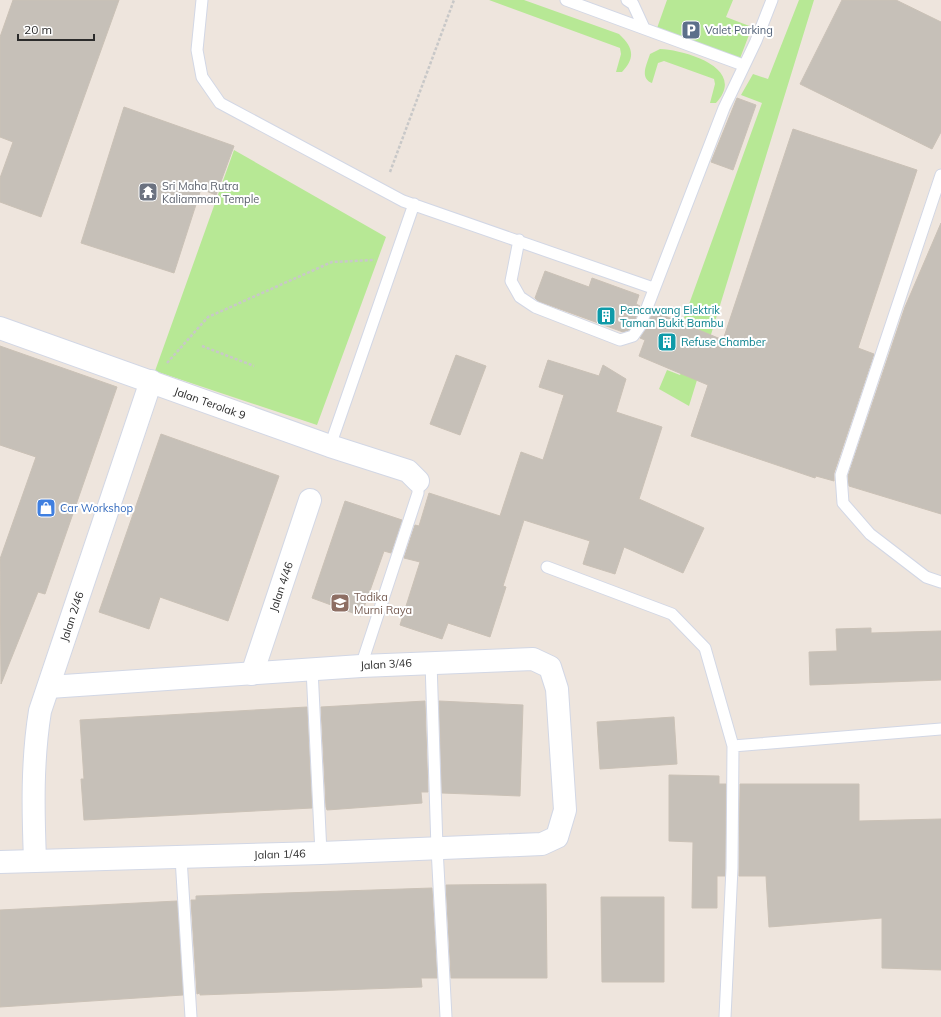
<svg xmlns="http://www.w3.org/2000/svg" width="941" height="1017" font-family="Mulish,sans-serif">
<rect width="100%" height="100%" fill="#eee5dd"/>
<!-- green -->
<path fill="#b7e895" d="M489,0H524L619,34C633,47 636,57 622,72H616L621,54L620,48Z
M667,0H733L726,17L752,27L739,61L656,31Z
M799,0H814L689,406L659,389L667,370L680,375L700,327L684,318L762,103L741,95L753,74L768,79Z
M660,49C685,50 748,68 716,103H710L715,84L714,79L664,61L658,63L652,83C639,78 647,64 650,54Z
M234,150L386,237L317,425L155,371Z"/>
<!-- building -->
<path fill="#c6c0b8" stroke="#cac1b6" d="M13,0H119L41,217L0,202V178L13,142L0,137V37Z
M842,0H896L941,22V132L932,149L800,84Z
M737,98L756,105L733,170L711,162Z
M124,107L234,146L216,195L201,189L174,273L81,243Z
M793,129L917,170L858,348L874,354L834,473V481L816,476L815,478L691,436L708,385L639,356L645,340L640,338L646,329L653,311L723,340Z
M941,223V514L849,486L848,476L905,307Z
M545,271L589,287L592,278L639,295L636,304L640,306L634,323L629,330L623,332L538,301L535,298Z
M0,346L117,387L45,594L38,592L1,684L0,559L36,457L0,445Z
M456,355L486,366L460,435L430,424Z
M548,360L599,376L603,365L626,379L616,412L662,427L639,499L704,528L683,573L624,547L615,574L583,564L590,541L524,520L503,586L506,587L490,637L448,623L442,639L400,625L420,562L404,558L415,525L419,526L429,493L500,516L521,452L543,460L564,395L539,387Z
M161,434L279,476L228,621L160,597L149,629L99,612Z
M345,501L402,520L391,553L384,551L361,616L312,598Z
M871,628V633L941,631V680L810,685L809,652L837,651L836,629Z
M425,701L428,792H421L422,803L327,810L326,807L321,707Z
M439,701L523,705L520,796L442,793Z
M307,707L312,808L84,820L81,779H84L80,720Z
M674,717L677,764L600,769L597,722Z
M669,775L719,776V784H726L725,876H717V908H692L693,842L669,841Z
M740,784H859V821L941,819V970L882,968V918L769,927L766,876H739Z
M546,884L547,978H451L446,885Z
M432,888L437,978H421L422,987L200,995V993L197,994L191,900H196V896Z
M601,897H664V982H602Z
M177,901L183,995L0,1007V910Z"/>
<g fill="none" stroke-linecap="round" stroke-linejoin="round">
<!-- service casing -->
<g stroke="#d2d7e5" stroke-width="13">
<path id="service" d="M202,0L197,50L202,77L220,103L403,201L653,288
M566,0L743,65
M627,0L633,4L644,28
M941,175L841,475L843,503L870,534L926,577L941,582
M519,240L511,281L520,297L535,307L620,340L633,336L640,326L724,108L756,41L772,0
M330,446L414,204
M547,567L672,614L705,648L733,746L732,868L725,1017
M431,662L437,848L446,1017
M361,666L418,493V481
M312,669L321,853
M733,746L941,729
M181,858L191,1017"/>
</g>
<!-- minor casing -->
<g stroke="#d2d7e5" stroke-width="24">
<g id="minor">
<path id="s1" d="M0,328L330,446L408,471L418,481"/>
<path id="s2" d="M252,674L310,500"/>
<path id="s3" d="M35,860C33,809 32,761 40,711L151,381"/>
<path id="s4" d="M0,862L321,853L542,844L557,837L565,810L557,689L550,667L533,659L361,666L49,687"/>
</g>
</g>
<!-- path -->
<path stroke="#c8c8c8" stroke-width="2.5" stroke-dasharray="3 2" stroke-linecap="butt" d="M390,172L454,0
M202,346L254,366
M167,363L208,317L332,262L375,260"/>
<!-- service -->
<use href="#service" stroke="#fff" stroke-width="11"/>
<!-- minor -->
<use href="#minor" stroke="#fff" stroke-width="22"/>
</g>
<!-- icons -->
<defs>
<g id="parking-square" transform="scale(1)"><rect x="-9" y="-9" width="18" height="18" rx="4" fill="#5c6f8a" stroke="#fff"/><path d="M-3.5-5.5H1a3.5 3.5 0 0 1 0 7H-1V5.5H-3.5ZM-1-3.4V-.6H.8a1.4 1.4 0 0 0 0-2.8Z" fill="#fff"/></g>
<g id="temple-square" transform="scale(1)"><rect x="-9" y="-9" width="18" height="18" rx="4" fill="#6b7280" stroke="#fff"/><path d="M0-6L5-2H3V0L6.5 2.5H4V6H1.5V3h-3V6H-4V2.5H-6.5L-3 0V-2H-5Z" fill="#fff"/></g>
<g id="building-square" transform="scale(1)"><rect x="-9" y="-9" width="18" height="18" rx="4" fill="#0f9aa8" stroke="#fff"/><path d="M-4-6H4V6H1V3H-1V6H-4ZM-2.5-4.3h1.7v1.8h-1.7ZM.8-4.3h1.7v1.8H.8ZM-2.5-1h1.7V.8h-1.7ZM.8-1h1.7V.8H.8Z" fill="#fff"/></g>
<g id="shop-square" transform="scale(1)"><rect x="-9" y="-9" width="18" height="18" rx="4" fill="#3f7fe0" stroke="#fff"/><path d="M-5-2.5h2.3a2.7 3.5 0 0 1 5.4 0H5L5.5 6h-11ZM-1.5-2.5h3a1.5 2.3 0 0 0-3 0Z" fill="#fff"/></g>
<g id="school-square" transform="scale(1)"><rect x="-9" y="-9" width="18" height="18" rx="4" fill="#8d6e63" stroke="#fff"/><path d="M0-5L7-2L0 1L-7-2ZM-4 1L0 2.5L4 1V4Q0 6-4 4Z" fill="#fff"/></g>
</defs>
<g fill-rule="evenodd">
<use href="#parking-square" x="691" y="30"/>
<use href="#temple-square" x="148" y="192"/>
<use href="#building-square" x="606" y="316"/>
<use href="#building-square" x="667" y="342"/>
<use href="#shop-square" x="46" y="508"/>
<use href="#school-square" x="340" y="603"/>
</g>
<g text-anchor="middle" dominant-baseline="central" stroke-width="4" stroke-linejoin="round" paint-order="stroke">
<!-- service labels -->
<g font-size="11" fill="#4e5e75" stroke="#fff" text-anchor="start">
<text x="705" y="30">Valet Parking</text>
</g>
<!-- worship labels -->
<g font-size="11" fill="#5b616d" stroke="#fff" text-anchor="start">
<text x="162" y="186">Sri Maha Rutra<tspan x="162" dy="13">Kaliamman Temple</tspan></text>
</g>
<!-- culture labels -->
<g font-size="11" fill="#0d838f" stroke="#fff" text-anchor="start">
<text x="620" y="310">Pencawang Elektrik<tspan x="620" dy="13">Taman Bukit Bambu</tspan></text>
<text x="681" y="342">Refuse Chamber</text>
</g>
<!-- street labels -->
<g font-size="11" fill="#2b2b2b" stroke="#fff">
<text stroke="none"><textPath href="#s1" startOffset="223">Jalan Terolak 9</textPath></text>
<text stroke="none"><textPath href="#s2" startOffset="92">Jalan 4/46</textPath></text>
<text stroke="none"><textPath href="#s3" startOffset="249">Jalan 2/46</textPath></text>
<text transform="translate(386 664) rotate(-3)">Jalan 3/46</text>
<text stroke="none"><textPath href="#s4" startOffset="280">Jalan 1/46</textPath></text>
</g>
<!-- shop labels -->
<g font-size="11" fill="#366cbe" stroke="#fff" text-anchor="start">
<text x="60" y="508">Car Workshop</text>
</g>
<!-- education labels -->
<g font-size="11" fill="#785e54" stroke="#fff" text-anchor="start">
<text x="354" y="597">Tadika<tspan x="354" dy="13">Murni Raya</tspan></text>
</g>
</g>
<!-- scale -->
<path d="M18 34v6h76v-6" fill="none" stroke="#2b2b2b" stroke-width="2"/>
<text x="24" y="34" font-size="12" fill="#2b2b2b" stroke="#ffffff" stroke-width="3" paint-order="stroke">20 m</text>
</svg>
